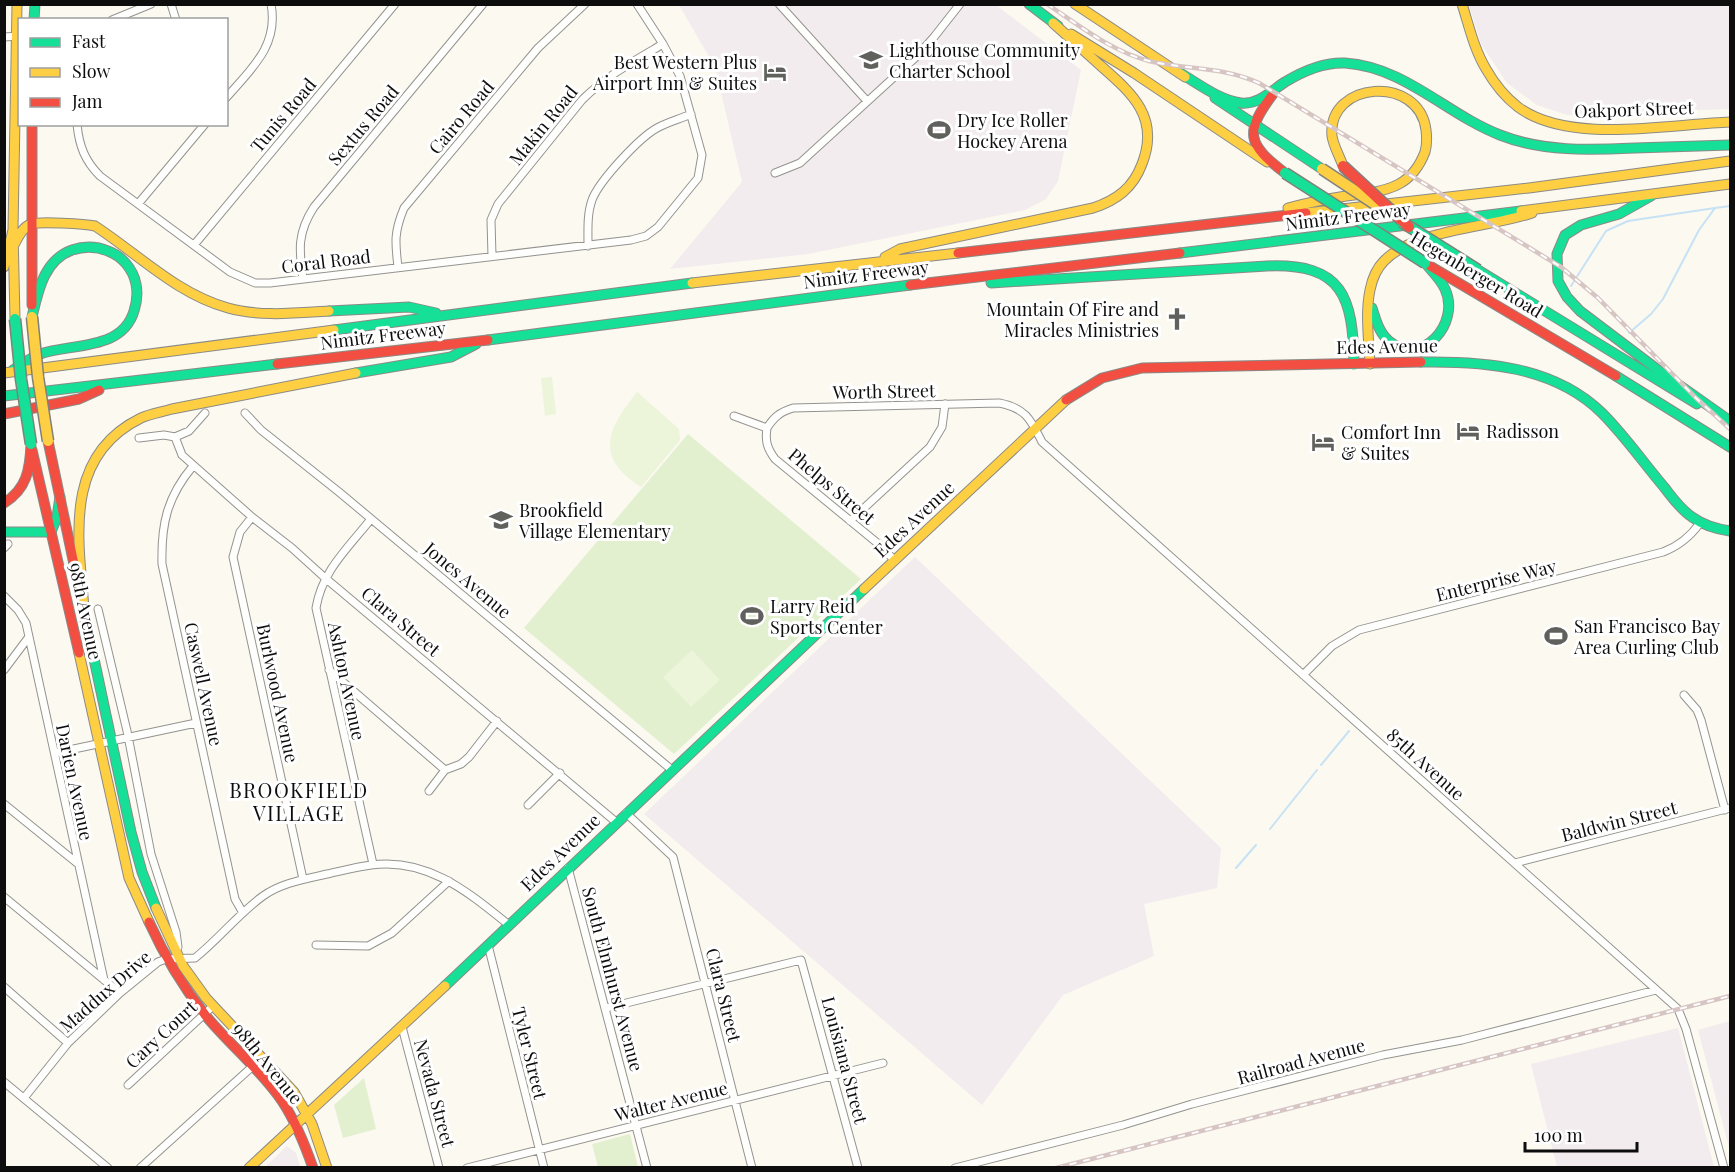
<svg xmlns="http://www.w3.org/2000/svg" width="1735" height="1172" font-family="'Playfair Display',serif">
<rect width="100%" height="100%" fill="#fbf9f0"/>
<!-- industrial -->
<path fill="#f2ecee" d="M679,5H996L1081,70L1058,181L1046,199L1025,210L808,254L670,269L742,182L715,67Z
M1469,5H1730V109L1567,115L1537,105L1507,83L1481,44Z
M915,557L1221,848L1217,888L1144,904L1154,956L1063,995L982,1105L644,814Z
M1730,1021V1151L1698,1030Z
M1678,1028L1714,1167H1557L1531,1064Z
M287,1146L296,1153L300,1167H265Z"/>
<!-- green -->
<path fill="#e2f0d0" d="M688,434L861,579L674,754L524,628Z
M364,1078L376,1129L343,1138L334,1105Z
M630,1134L638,1167H598L592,1144Z"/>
<!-- pitch -->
<path fill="#ecf4da" d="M552,377L556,414L545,416L541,378Z
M637,392L679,429L680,440L641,487C594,457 607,430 637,392Z
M692,650L720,680L691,707L663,677Z"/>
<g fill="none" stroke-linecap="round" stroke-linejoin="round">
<!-- stream -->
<path stroke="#c7e2f4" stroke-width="2" d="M1571,286L1606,231L1628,221L1715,208
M1629,333L1651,314L1663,299L1699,230L1715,208L1730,206
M1321,765L1349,731
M1270,829L1317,770
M1236,868L1256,845"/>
<!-- street casing -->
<g stroke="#94938f" stroke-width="9">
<path id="street" d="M171,4L176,20
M779,4L867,101
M112,20L151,4
M4,37L20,36
M226,98C251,69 279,46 271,4
M77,124C79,146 85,161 100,176L230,272L255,283H270L631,240L646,236L658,227L698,178L702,155L680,76L663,44L637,4
M775,173L800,163L915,58L934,37L960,4
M138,204L205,124
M194,245L395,4
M588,246C588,230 587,214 592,200C599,181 639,138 657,128C668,122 680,119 691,114
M492,256L491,220L498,204L582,100C606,76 634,61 663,44
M398,267C395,242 394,232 404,208L538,48L585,4
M303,279C299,250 297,233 314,207L483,4
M245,413L261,430L339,492L672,770
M734,416L767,428C774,417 780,412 793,408L999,403C1026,408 1031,420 1042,442L1678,1009L1686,1029L1724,1168
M767,428C765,441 767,448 775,459L881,546L895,561
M175,437L182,455L252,517L292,548L324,577L616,822
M139,438L164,435L175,437L189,431L205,413
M193,466C167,497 161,524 162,564L235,899L243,913
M252,517L240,532L233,557L303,879
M371,519C348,548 322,571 316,608L373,864
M850,521L930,447L942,427L945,404
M4,548L8,544
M4,596L18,610L26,623L104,980
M98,609L127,731L151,854L176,932L178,947
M4,670L28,638
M329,670L445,770
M1303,675L1332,646L1359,630L1663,552C1679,546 1690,537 1700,523
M1684,695L1697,710L1701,720L1725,810
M55,753L196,723
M429,791L445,770L461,764L469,757L497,721
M4,804L77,863
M528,805L560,773
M626,813L673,857L752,1168
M1515,863L1730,808
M568,868L647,1168
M4,897L120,993
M316,945L368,946L392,933L449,881
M488,945L544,1168
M4,987L68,1043
M606,1008L801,960L858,1168
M402,1027L439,1168
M4,1082L108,1168
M128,1085L213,1006
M24,1098L68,1043L120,993L158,962L166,959L195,958C219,939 238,914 263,896C281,883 305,879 327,874C341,871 356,867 371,865C427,857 468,892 509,925
M140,1168L254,1065
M467,1168L883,1063
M955,1168L1123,1125L1192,1104L1383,1055L1462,1040L1656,990"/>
</g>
<!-- fast casing -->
<g stroke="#8b8a86" stroke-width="11">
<path id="fast" d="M1029,4L1058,26
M34,20L35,4
M1180,73C1199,84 1219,100 1241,103C1258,105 1271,91 1285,82C1303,71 1323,62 1345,63C1405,67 1446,114 1500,135C1543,152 1589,150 1635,148C1666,147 1698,146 1730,145
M1215,98L1322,169
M1651,196L1619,214L1581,225L1565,235L1557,254L1558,281L1567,297L1580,311L1662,373L1730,421
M1180,253L1521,211
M1478,270L1697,404
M991,283L1267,266C1343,263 1353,297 1354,364
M1372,308C1376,320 1379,333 1389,341C1422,368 1461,323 1445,289C1441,280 1432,271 1425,263
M329,311L409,307L436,313
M334,330L692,283
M488,340L910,285
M1421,362C1484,361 1554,366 1602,413C1624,435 1643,462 1664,487C1672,497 1680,509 1692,517C1703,525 1716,529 1730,531
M13,370C22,364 30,358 40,354C72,343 122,351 134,311C137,302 138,294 136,284C133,269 122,256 108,251C96,246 84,246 72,250C44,260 38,291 32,317
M356,373L451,357L476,344
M1616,376L1730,447
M4,396L277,364
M4,532H51L57,517L60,497
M84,612L131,832L142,872L156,908
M445,986L864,589"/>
</g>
<!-- slow casing -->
<g stroke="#8b8a86" stroke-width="11">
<path id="slow" d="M1075,4L1185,77
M1462,4C1469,26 1474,49 1486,69C1494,83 1505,97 1518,107C1569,145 1670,124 1730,122
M1071,34L1134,73L1267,162
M1288,208C1307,203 1327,199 1346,196C1364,194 1384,192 1399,184C1412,177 1420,165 1425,152C1427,145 1427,138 1426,130C1419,74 1327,81 1332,136C1333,145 1340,157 1343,166
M1521,211L1730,184
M1306,213L1529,188L1730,161
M13,247C17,239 22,227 31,224C39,221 85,224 95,226C138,254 177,294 228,308C260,317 296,313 329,311
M885,257L900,249L1093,208C1117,200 1133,188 1142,164C1160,118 1133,94 1101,66C1085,52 1069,37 1053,23
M4,267L13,230
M692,283L958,253
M15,319L13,230L17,4
M1370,364C1369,340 1365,314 1370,290C1372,280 1376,269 1384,261C1415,229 1489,228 1532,213
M4,373L334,330
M864,589L1066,400
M85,620C80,547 59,458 141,418C150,414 162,412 172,409L356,373
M79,653L129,878L149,922
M156,908L183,966L206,998L294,1092L312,1124L327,1168
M249,1168L445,986"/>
</g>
<!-- jam casing -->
<g stroke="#8b8a86" stroke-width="11">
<path id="jam" d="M1273,94C1244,133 1247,144 1285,173
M32,124V305
M958,253L1306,213
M1430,266L1616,376
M910,285L1180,253
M277,364L488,340
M1066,400L1102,378L1142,368L1421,362
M4,414L79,399L99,390
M48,441L79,588
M32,450L79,653
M4,503C27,489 30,469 31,444
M149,922C164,955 183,987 206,1016C230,1045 261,1070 282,1101C296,1122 305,1145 313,1168"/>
</g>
<!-- street -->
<use href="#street" stroke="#fefefd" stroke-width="7"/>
<!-- fast -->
<use href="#fast" stroke="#16e098" stroke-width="9"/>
<!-- slow -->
<use href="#slow" stroke="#ffcf43" stroke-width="9"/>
<!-- jam -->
<use href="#jam" stroke="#f24e42" stroke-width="9"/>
<!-- rail casing -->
<g stroke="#d7c5c4" stroke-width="4.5">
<path id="rail" d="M1047,4C1080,26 1111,51 1149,61C1187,70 1221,66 1259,83L1561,267L1598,298L1696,398L1730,429
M1056,1168L1730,996"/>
</g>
<!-- rail -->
<use href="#rail" stroke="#fff" stroke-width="2" stroke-dasharray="7" stroke-linecap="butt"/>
<!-- fast-bridge casing -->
<g stroke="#81817c" stroke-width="13" stroke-linecap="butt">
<path id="fast-bridge" d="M1285,173L1425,263
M1402,222L1478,270
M15,319L21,379L31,444"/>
</g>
<!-- slow-bridge casing -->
<g stroke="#81817c" stroke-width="13" stroke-linecap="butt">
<path id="slow-bridge" d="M1322,169L1387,212
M32,317L38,377L48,441"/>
</g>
<!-- jam-bridge casing -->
<g stroke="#81817c" stroke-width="13" stroke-linecap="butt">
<path id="jam-bridge" d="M1343,166L1409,227"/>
</g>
<!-- fast-bridge -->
<use href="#fast-bridge" stroke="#16e098" stroke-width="10"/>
<!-- slow-bridge -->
<use href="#slow-bridge" stroke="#ffcf43" stroke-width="10"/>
<!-- jam-bridge -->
<use href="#jam-bridge" stroke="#f24e42" stroke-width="10"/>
</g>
<!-- icons -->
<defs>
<g id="school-bare" transform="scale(1.8)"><path d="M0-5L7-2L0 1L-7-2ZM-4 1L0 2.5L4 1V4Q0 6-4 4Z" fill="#60605c" stroke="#fff" stroke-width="2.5" paint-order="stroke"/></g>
<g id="hotel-bare" transform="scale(1.8)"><path d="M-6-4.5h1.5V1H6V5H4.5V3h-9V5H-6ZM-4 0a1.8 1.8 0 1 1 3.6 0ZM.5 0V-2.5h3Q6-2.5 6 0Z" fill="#60605c" stroke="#fff" stroke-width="2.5" paint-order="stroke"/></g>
<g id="stadium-bare" transform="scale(1.8)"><path d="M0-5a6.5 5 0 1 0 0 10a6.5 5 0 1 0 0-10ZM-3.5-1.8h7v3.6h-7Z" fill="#60605c" stroke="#fff" stroke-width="2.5" paint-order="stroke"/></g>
<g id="church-bare" transform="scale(1.8)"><path d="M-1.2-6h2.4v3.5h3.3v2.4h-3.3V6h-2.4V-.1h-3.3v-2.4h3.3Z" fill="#60605c" stroke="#fff" stroke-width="2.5" paint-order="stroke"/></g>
</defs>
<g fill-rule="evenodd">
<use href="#school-bare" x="871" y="60"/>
<use href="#hotel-bare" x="775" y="72"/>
<use href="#stadium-bare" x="939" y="130"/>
<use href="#church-bare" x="1177" y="319"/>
<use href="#hotel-bare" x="1468" y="431"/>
<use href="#hotel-bare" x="1323" y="442"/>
<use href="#school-bare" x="501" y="520"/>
<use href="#stadium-bare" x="752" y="616"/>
<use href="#stadium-bare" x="1556" y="636"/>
</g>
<g text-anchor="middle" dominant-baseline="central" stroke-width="6" stroke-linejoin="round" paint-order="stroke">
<!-- poi labels -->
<g font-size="18" fill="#0d0d0d" stroke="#fff" text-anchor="start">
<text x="889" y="50">Lighthouse Community<tspan x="889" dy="21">Charter School</tspan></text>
<text x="757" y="62" text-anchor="end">Best Western Plus<tspan x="757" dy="21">Airport Inn &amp; Suites</tspan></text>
<text x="957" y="120">Dry Ice Roller<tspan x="957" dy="21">Hockey Arena</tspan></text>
<text x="1159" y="309" text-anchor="end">Mountain Of Fire and<tspan x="1159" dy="21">Miracles Ministries</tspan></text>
<text x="1486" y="431">Radisson</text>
<text x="1341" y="432">Comfort Inn<tspan x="1341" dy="21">&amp; Suites</tspan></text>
<text x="519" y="510">Brookfield<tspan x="519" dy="21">Village Elementary</tspan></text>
<text x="770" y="606">Larry Reid<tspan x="770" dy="21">Sports Center</tspan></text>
<text x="1574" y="626">San Francisco Bay<tspan x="1574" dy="21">Area Curling Club</tspan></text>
</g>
<!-- street labels -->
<g font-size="18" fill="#0d0d0d" stroke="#fff">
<text transform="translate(1634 109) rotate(-2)">Oakport Street</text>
<text transform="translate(283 115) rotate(-50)">Tunis Road</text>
<text transform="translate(461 117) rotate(-50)">Cairo Road</text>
<text transform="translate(363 125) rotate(-50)">Sextus Road</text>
<text transform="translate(543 125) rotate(-51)">Makin Road</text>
<text transform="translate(1348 216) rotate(-7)">Nimitz Freeway</text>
<text transform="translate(326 261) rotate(-7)">Coral Road</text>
<text transform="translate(866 274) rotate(-7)">Nimitz Freeway</text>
<text transform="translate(1477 274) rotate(31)">Hegenberger Road</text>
<text transform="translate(383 335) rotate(-7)">Nimitz Freeway</text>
<text transform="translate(1387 346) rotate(-1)">Edes Avenue</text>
<text transform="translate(884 391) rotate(-1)">Worth Street</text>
<text transform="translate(832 486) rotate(40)">Phelps Street</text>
<text transform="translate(914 519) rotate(-43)">Edes Avenue</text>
<text transform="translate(468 580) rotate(40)">Jones Avenue</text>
<text transform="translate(1496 580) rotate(-14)">Enterprise Way</text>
<text transform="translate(86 611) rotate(78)">98th Avenue</text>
<text transform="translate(401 621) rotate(40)">Clara Street</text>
<text transform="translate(347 681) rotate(78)">Ashton Avenue</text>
<text transform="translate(204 684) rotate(78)">Caswell Avenue</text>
<text transform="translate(278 693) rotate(78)">Burlwood Avenue</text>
<text transform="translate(1426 764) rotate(42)">85th Avenue</text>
<text transform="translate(75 782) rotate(78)">Darien Avenue</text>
<text transform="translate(1619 821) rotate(-14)">Baldwin Street</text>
<text transform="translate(560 852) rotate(-44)">Edes Avenue</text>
<text transform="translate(613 979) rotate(75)">South Elmhurst Avenue</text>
<text transform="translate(105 991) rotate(-41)">Maddux Drive</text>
<text transform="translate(724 995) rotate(76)">Clara Street</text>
<text transform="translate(161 1034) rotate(-43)">Cary Court</text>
<text transform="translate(530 1053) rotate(76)">Tyler Street</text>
<text transform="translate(845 1060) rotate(75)">Louisiana Street</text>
<text transform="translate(1301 1061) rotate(-15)">Railroad Avenue</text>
<text transform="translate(268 1063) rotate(51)">98th Avenue</text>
<text transform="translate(435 1093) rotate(75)">Nevada Street</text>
<text transform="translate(671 1101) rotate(-14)">Walter Avenue</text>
</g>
<!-- neighbourhood labels -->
<g font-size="20" letter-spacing="1.5" fill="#0d0d0d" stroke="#fff">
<text x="299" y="789">BROOKFIELD<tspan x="299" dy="23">VILLAGE</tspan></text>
</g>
</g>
<!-- border -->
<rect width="1735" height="1172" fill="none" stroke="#0d0d0d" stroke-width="12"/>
<!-- legend -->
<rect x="18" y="18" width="210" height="108" fill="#ffffff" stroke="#9e9e9e" stroke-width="1.5"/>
<rect x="30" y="38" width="30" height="9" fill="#16e098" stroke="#9e9e9e" stroke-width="1.5"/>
<text x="72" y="48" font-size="18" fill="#0d0d0d">Fast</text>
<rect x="30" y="68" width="30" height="9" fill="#ffcf43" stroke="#9e9e9e" stroke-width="1.5"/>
<text x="72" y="78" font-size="18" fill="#0d0d0d">Slow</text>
<rect x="30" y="98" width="30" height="9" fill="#f24e42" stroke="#9e9e9e" stroke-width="1.5"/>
<text x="72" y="108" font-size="18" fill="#0d0d0d">Jam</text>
<!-- scale -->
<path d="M1525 1142v9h112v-9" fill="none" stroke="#0d0d0d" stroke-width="3"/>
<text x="1534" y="1142" font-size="18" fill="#0d0d0d" stroke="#ffffff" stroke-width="4.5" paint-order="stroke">100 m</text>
</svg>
